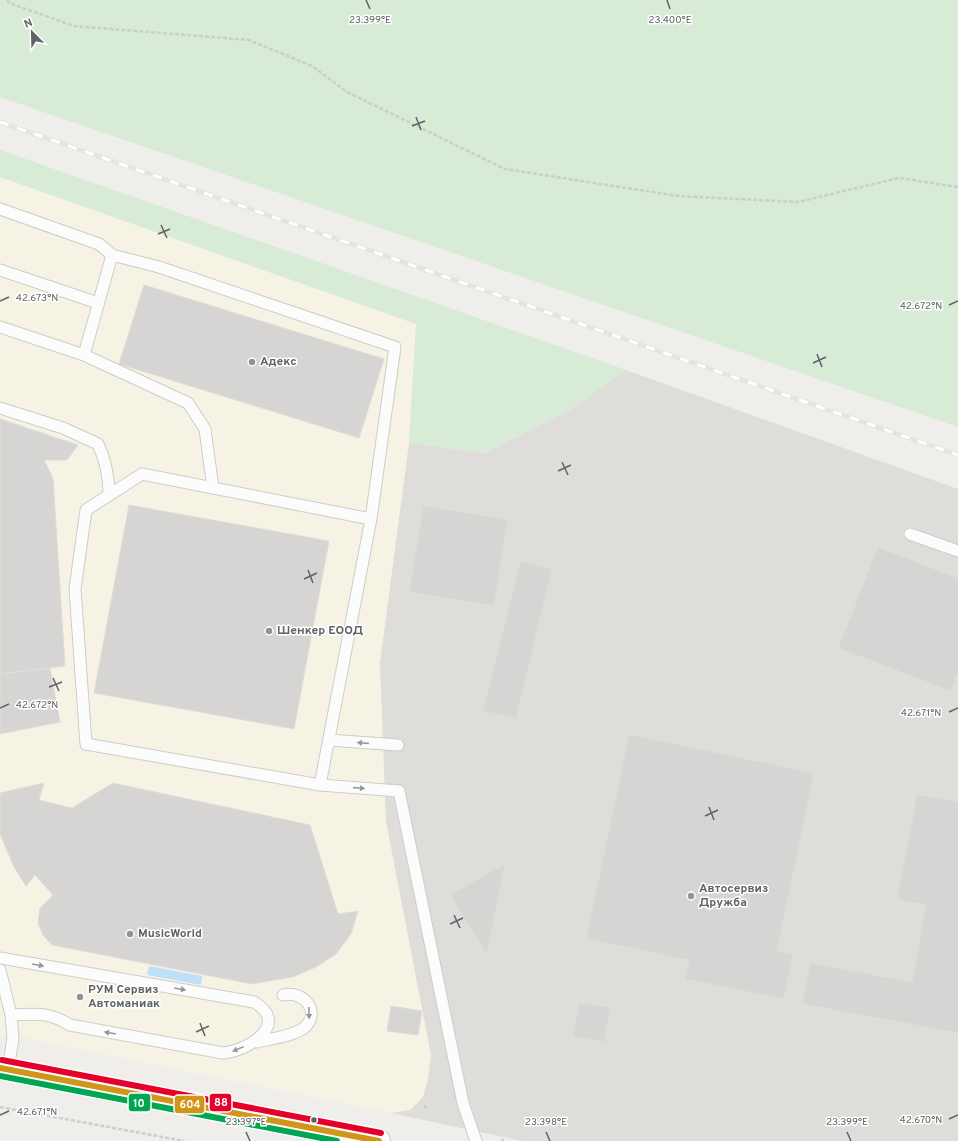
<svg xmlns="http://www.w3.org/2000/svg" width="958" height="1141" font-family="Overpass,sans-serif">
<rect width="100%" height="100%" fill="#efeeea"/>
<!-- commercial -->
<path fill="#f7f3e4" d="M0,177L416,324L409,443L380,663L386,821L431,1055L428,1080L423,1097L410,1111L391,1113L0,1033Z"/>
<!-- industrial -->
<path fill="#dfddda" d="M626,370L958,489V1141H522L391,1113L410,1110L423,1097L428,1080L431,1055L386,821L380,663L409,443L485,453L568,411Z"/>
<!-- green -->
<path fill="#d8ebd6" d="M0,0H958V427L0,97Z
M0,150L626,370L568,411L485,453L409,443L416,324L0,177Z"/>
<!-- water -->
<path fill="#bfe0f9" d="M149,966L202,976L201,985L147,975Z"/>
<!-- building -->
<path fill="#d6d5d3" stroke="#deddd9" d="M144,285L384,359L359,438L119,364Z
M0,419L78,445L67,460H44L53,478L65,666L0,674Z
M129,505L329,541L294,729L94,693Z
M423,506L508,519L494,606L409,592Z
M878,547L958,578V672L951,691L838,648Z
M520,561L552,569L516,719L483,711Z
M50,668L60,722L0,734V674Z
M629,734L814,773L777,951L793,954L784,999L685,979L689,960L586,939Z
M44,783L39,800L72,808L113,783L310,825L338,914L358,911L351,934L336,954L316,967L293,977L252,984L52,945L43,935L38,923L40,908L53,895L35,875L26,886L14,867L0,834V793Z
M917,794L958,802V1033L802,1004L810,963L912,982L926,905L897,899Z
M505,864L487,954L450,895Z
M579,1003L611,1007L604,1042L573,1036Z
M391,1006L422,1011L418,1035L387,1031Z"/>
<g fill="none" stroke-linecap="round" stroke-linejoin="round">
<!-- lane casing -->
<g stroke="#cbcccc" stroke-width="13">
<path id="lane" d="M0,209L99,244L112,255L159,267L395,347L371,519
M0,270L98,303
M0,327L84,355L112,255
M84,355L188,403L205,429L213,488
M0,408L63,428L98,444C106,461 109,476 109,495
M142,474L371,519L320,785L86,744L75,589L86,510Z
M910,534L958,551
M329,740L398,745
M320,785L399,791L463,1103L476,1141
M0,958L254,1002C291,1024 248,1051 223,1053L70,1025C47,1011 36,1014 11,1015
M0,970L11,1015L13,1038L8,1069
M257,1042C269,1039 294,1036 304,1028C321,1014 306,990 283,995"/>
</g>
<!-- secondary casing -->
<g stroke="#cacacb" stroke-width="24">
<path id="secondary" d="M0,1068L379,1141"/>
</g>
<!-- path -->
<path stroke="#cacfcc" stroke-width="2.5" stroke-dasharray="4 2" stroke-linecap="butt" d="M7,0L9,3L74,26L249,40L312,66L347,92L505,169L678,196L798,202L899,178L958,187
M424,1105L427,1110
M0,1107L184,1141
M502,1139L503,1141"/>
<!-- lane -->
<use href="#lane" stroke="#fdfcfc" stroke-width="11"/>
<!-- secondary -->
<use href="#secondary" stroke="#fdfcfc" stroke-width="22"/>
<!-- rail casing -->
<g stroke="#e4e4e4" stroke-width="4.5">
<path id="rail" d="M0,122L958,455"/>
</g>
<!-- rail -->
<use href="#rail" stroke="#fff" stroke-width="3" stroke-dasharray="9" stroke-linecap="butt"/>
<!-- bus-1 casing -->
<g stroke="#fff" stroke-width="9">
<path id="bus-1" d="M0,1068L379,1141"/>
</g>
<!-- bus-2 casing -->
<g stroke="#fff" stroke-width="9">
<path id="bus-2" d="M0,1076L337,1141"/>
</g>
<!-- bus-3 casing -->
<g stroke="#fff" stroke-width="9">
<path id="bus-3" d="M2,1060L381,1133"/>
</g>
<!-- bus-1 -->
<use href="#bus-1" stroke="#d1951a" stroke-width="6"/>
<!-- bus-2 -->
<use href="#bus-2" stroke="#00a651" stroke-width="6"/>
<!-- bus-3 -->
<use href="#bus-3" stroke="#e4002b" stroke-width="6"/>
</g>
<!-- one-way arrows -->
<defs><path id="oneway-solid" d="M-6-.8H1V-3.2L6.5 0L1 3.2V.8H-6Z"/></defs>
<g fill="#96999c">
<use href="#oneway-solid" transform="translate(363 743) rotate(-176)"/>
<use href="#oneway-solid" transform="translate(359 788) rotate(4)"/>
<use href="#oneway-solid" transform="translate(38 965) rotate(10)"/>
<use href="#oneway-solid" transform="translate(180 989) rotate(10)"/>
<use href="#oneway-solid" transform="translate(309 1013) rotate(89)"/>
<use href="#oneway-solid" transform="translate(110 1033) rotate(-170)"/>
<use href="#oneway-solid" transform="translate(238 1049) rotate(158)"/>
</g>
<!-- ticks -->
<path fill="none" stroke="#5f6368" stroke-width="1.5" d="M366,0L370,9M667,0L670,9M416,117L421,130M412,126L425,121M161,225L167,238M158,234L170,229M0,301L9,297M949,305L958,301M817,354L822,367M813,363L826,357M562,462L568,475M558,471L571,465M308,570L313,583M304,579L317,573M53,678L59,691M49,687L62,682M0,708L9,704M949,712L958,708M709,807L714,820M705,816L718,810M454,915L460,928M450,924L463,918M200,1023L205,1036M196,1032L209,1026M0,1115L9,1111M949,1119L958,1115M246,1132L250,1141M546,1132L550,1141M847,1132L851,1141"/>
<!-- markers -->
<g fill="#919496" stroke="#fff" stroke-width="1.5">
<circle cx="252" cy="362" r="4"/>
<circle cx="269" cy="631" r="4"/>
<circle cx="691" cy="896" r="4"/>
<circle cx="130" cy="934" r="4"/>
<circle cx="80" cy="997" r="4"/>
</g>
<circle fill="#5f6368" stroke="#fff" stroke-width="1.5" cx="314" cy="1120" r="3.5"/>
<g text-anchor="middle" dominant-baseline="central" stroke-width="3" stroke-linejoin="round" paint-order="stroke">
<!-- poi labels -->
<g font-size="12" font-weight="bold" fill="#5f6368" stroke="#fff" text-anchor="start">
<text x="260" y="362">Адекс</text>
<text x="277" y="631">Шенкер ЕООД</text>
<text x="699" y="889">Автосервиз<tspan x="699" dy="14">Дружба</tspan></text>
<text x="138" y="934">MusicWorld</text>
<text x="88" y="990">РУМ Сервиз<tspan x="88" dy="14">Автоманиак</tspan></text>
</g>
</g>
<g font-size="10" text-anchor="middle" fill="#5f6368" stroke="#fff" stroke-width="3" stroke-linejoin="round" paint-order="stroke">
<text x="370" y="23">23.399°E</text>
<text x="670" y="23">23.400°E</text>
<text x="37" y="301">42.673°N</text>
<text x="921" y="309">42.672°N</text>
<text x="37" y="708">42.672°N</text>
<text x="921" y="716">42.671°N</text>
<text x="37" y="1115">42.671°N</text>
<text x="921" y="1123">42.670°N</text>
<text x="246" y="1125">23.397°E</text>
<text x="546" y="1125">23.398°E</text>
<text x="847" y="1125">23.399°E</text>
</g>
<g stroke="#fff" stroke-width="1.5">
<rect x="209" y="1093" width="23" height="19" rx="4" fill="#e4002b"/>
<rect x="128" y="1093" width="23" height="19" rx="4" fill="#00a651"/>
<rect x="174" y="1095" width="31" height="19" rx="4" fill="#d1951a"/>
</g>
<g font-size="11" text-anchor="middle" font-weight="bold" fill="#fff">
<text x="221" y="1106">88</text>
<text x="139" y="1107">10</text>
<text x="190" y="1108">604</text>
</g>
<!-- north arrow -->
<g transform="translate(32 32) rotate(337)" stroke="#ffffff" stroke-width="3" paint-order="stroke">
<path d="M0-3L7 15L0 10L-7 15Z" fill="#5f6368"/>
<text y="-6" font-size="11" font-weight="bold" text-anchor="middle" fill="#5f6368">N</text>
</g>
</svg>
